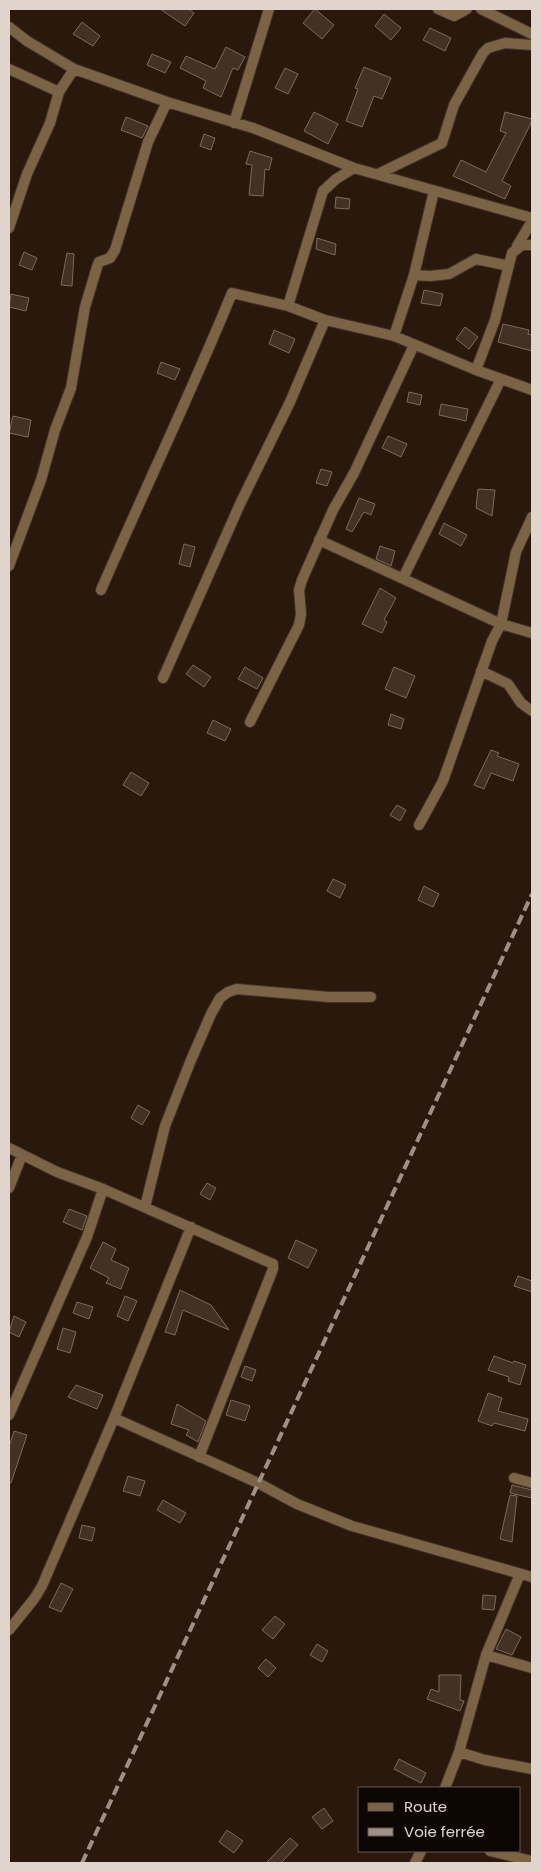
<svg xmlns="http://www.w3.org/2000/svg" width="541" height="1872" font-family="Poppins,sans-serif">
<rect width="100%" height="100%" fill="#2a180d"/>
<!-- building -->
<path fill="#443125" stroke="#7e695c" d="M160,9H188L194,13L185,26Z
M315,9L334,25L322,39L303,23Z
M384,14L401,28L391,40L375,26Z
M82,22L100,36L93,46L73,34Z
M430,28L451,38L445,51L423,40Z
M226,47L245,57L238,70L233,68L221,97L203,88L206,81L180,68L186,56L215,69Z
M152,54L171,62L165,73L147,65Z
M364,67L391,78L382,99L374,96L362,127L346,121L358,89L355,88Z
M285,68L298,74L288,94L275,88Z
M314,112L338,124L328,144L304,131Z
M505,112L532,119V121L502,181L511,186L505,199L453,176L461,160L486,172L506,133L500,131Z
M126,117L148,126L142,138L121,130Z
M204,134L215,138L211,150L200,146Z
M250,151L272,158L269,170L265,169L263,196L249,195L252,165L246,164Z
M336,197L350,199L349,209L335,208Z
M317,238L336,244L335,255L316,249Z
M24,252L37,258L32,270L19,265Z
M67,253L74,254L72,286L61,285Z
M424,290L443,294L440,306L421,303Z
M11,294L29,298L26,311L9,307Z
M503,324L529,330L528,334L532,335V351L498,342Z
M465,327L478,337L469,349L456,339Z
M274,330L295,339L289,353L269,344Z
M161,362L180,369L175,380L157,373Z
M409,392L422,395L420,405L407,402Z
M441,404L468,409L466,421L439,415Z
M13,416L31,420L28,437L9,433Z
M388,436L407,444L401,457L382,448Z
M321,469L332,472L327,486L316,483Z
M478,489L495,490L492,516L476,508Z
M359,498L375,504L371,515L364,512L352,532L346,529Z
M444,523L467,535L461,546L439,534Z
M184,544L195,547L190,567L179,564Z
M380,546L395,551L391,566L376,559Z
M380,588L396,598L384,620L387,622L382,633L362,624Z
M193,665L211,677L204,687L186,674Z
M245,667L263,678L257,689L238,679Z
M394,667L415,676L406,698L385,689Z
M391,714L404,719L401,729L388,725Z
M213,720L231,729L225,741L207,733Z
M491,750L499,753L497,756L519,764L513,781L491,773L484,789L474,785Z
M131,772L149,783L141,796L123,785Z
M397,805L406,810L400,821L390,815Z
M333,879L346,885L340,898L327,891Z
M424,886L439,894L433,907L418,900Z
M138,1105L150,1112L142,1125L131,1118Z
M207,1183L216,1188L210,1200L200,1194Z
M69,1209L87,1216L82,1230L63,1222Z
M296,1240L317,1250L308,1268L288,1258Z
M103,1242L116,1249L111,1260L129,1268L121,1289L106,1283L109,1278L90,1268Z
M518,1276L532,1281V1292L514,1286Z
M180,1290L211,1305L229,1330L183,1310L175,1335L165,1332Z
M125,1296L137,1301L128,1321L117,1316Z
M77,1302L93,1307L89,1319L73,1313Z
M14,1316L26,1322L19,1337L9,1332Z
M63,1328L76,1332L70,1353L57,1349Z
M494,1356L513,1363L514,1361L526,1365L520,1385L508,1381L509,1377L488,1370Z
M245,1366L256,1370L252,1381L241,1377Z
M76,1385L103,1395L97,1409L68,1397Z
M488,1393L502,1398L498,1411L528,1419L525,1431L494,1423L492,1426L478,1421Z
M231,1400L250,1406L245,1421L226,1415Z
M177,1404L206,1421L198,1442L186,1435L189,1430L171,1424Z
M14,1431L27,1435L11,1483H9V1447Z
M128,1476L145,1481L140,1496L123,1491Z
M512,1485L532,1490V1498L510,1493Z
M510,1495L517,1496L512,1542L500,1539Z
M163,1500L186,1513L180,1523L157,1510Z
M82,1525L95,1528L92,1541L79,1538Z
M61,1583L73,1589L61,1612L49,1607Z
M483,1595L496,1596L494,1610L482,1609Z
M275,1616L285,1624L273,1639L262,1630Z
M506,1629L521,1637L512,1655L496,1649Z
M317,1644L328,1651L322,1662L310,1655Z
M266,1659L276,1668L268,1677L258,1668Z
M439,1675H461L460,1700L464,1701L460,1711L427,1699L431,1689L439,1692Z
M399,1759L426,1773L421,1783L394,1769Z
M324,1808L333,1821L322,1829L312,1817Z
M227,1830L243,1841L234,1853L219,1842Z
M290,1838L298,1845L281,1863H266Z"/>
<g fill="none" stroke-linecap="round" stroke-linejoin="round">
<!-- street casing -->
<g stroke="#443228" stroke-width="12">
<path id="street" d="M438,9L454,16L467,9
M481,9L532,34
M9,27L27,41L74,69L167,102L253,128L354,168L532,218
M9,69L59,92
M234,123L269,9
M378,174L442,143L454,105L483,53L488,48L505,43L532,45
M9,228L27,174L50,123L59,92L74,69
M517,246L532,221
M414,275L430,276L449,274L476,259L509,266
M288,306L323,191L336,179L354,168
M394,336L414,275L434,191
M476,370L495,320L512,253L522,245H532
M319,540L501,624L532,633
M9,566L41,480L55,430L71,388L85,307L97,267L99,262L110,258L115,250L148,142L167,102
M403,578L501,379
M101,590C144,491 191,393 232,293L288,306L325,320L394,336L476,370L532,390
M481,671L508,684L521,703L532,711
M163,678L240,504L290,402L325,320
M250,722L299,625L301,614L299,590L302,580L333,510L354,473L414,345
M419,825L443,781L492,641L501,624L516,552L532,517
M9,1148L57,1172L103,1189L273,1264V1269L199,1457
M9,1188L22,1155
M145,1207L165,1126L191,1060L211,1014L220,998L228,992L237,989L329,997H371
M9,1415L87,1237L103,1189
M114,1418L258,1483L297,1504L352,1526L532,1577
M514,1478L532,1483
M9,1630L34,1599L42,1586L114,1418L191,1227
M486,1655L532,1668
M459,1752L485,1760L532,1769
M445,1788L459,1752L486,1655L520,1574
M490,1851L532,1861
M415,1863L421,1851"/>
</g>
<!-- street -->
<use href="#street" stroke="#7b6446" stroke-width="10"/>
<!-- rail -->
<path stroke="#9f9087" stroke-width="4" stroke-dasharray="10 5" stroke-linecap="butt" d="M82,1863L532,894"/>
</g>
<!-- border -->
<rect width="541" height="1872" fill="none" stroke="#e1d4cd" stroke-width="20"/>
<!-- legend -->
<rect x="358" y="1787" width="162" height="65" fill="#0d0603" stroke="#625854"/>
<rect x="368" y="1803" width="25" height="8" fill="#7b6446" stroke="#625854"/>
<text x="404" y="1812" font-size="15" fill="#e1d4cd">Route</text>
<rect x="368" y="1828" width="25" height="8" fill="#9f9087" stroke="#625854"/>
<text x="404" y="1837" font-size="15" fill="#e1d4cd">Voie ferrée</text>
</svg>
